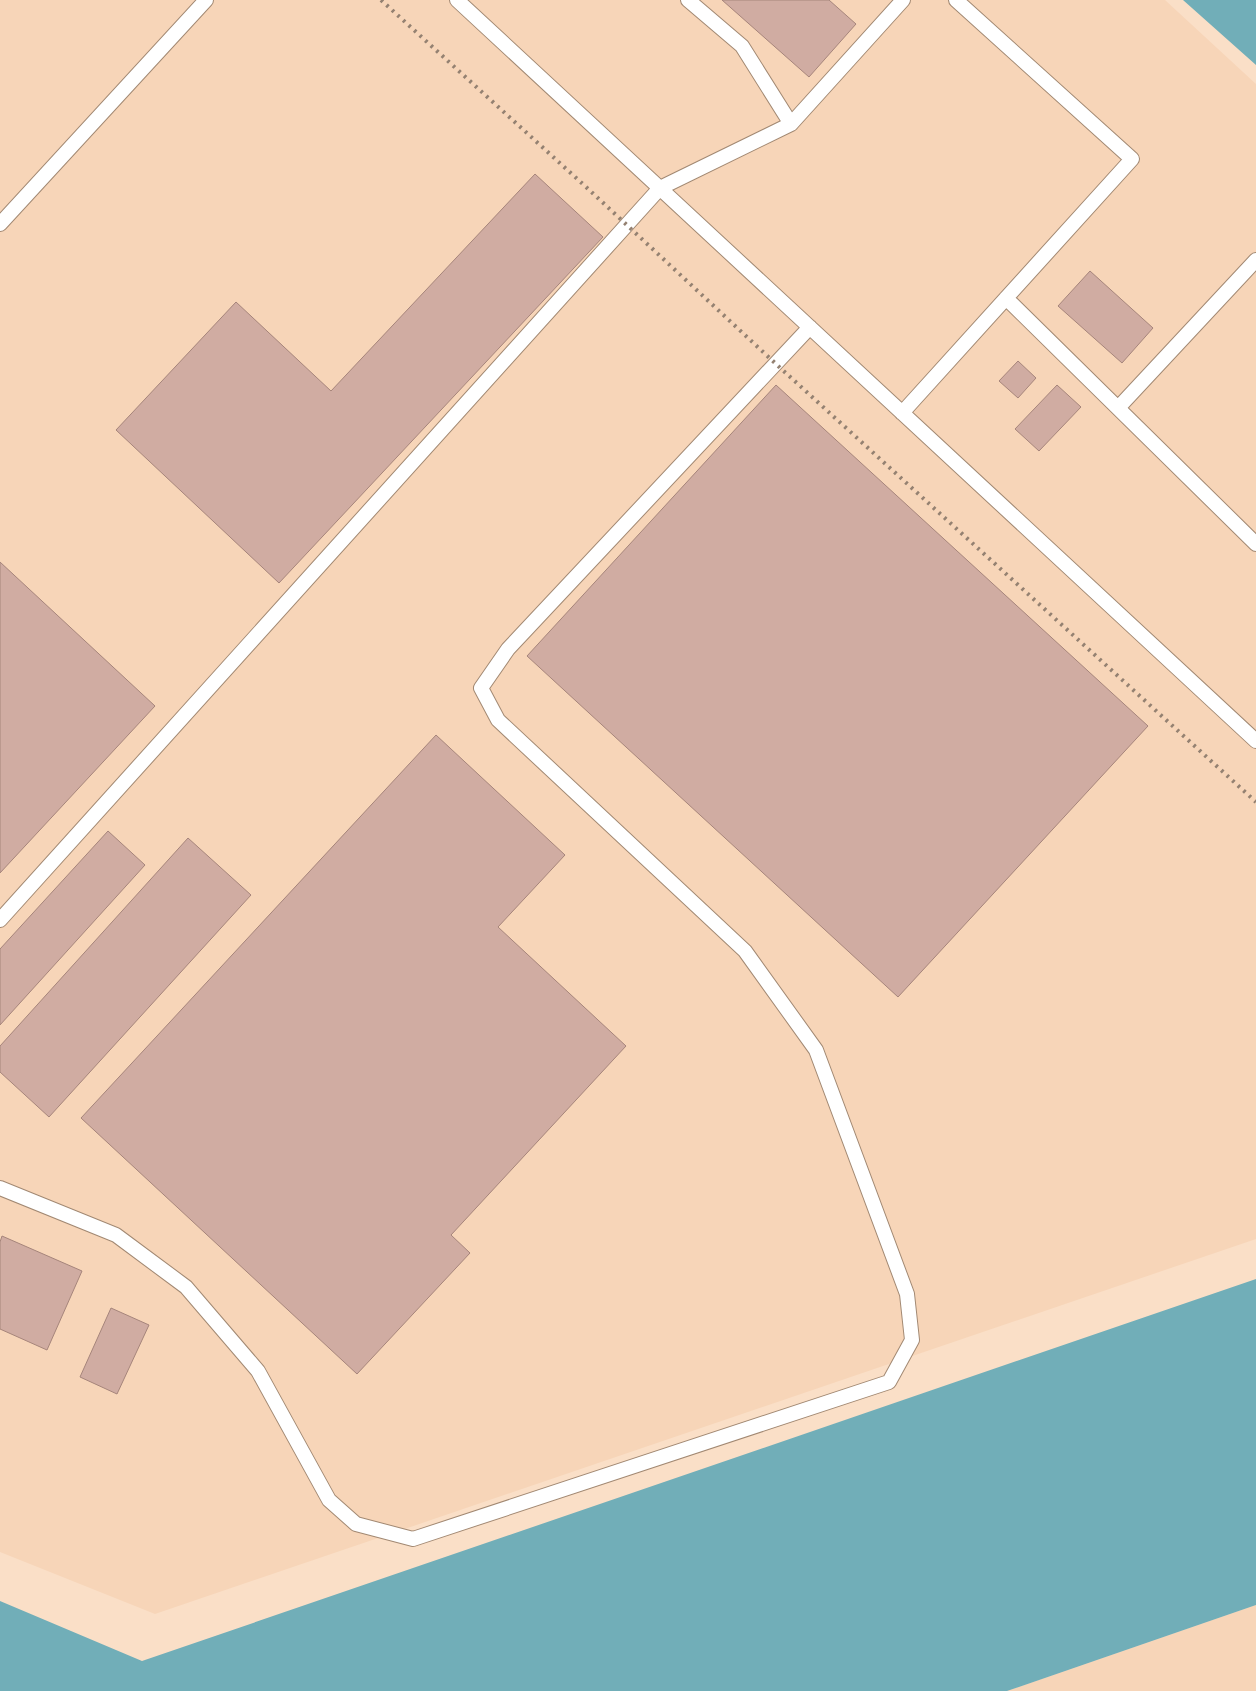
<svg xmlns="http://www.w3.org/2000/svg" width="1256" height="1691" font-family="Mulish,sans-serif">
<rect width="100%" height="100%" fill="#fadfc7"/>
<!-- built -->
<path fill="#f7d5b8" d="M0,0H1165L1256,84V1239L155,1614L0,1552Z
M1256,1605V1691H1007Z"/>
<!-- water -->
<path fill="#71aeb8" d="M1183,0H1256V65Z
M1256,1279V1605L1007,1691H0V1601L142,1661Z"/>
<!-- building -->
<path fill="#d0aca2" stroke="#a6857b" d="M722,0H829L856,24L809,77Z
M535,174L603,237L279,583L116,430L236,302L331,391Z
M1090,271L1153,328L1122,363L1058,306Z
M1018,361L1036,378L1018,398L999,381Z
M776,385L1148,726L898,997L527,656Z
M1057,385L1081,407L1039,451L1015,429Z
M0,562L155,706L0,873Z
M436,735L565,855L498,927L626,1046L451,1235L470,1253L357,1374L81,1118Z
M108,831L145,865L0,1025V949Z
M188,838L251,895L49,1117L0,1072V1046Z
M2,1236L82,1271L47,1350L0,1329V1242Z
M111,1308L149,1325L117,1394L80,1377Z"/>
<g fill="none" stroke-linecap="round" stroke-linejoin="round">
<!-- lane casing -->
<g stroke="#a28973" stroke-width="16">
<path id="lane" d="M457,0L1256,741
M688,0L742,46L791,124
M0,224L206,0
M1006,298L1256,544
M1118,408L1256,260
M902,413L1132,159L956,0
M0,920L660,188L791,124L903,0
M0,1188L116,1235L186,1287L258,1371L329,1500L356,1524L413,1539L889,1382L912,1340L907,1294L816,1050L745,951L498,720L481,688L508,649L810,327"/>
</g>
<!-- lane -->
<use href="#lane" stroke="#fff" stroke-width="14"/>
<!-- rail -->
<path stroke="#948171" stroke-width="4" stroke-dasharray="2.5 5" stroke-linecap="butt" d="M381,0L585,186L776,364L1256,802"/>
</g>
</svg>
